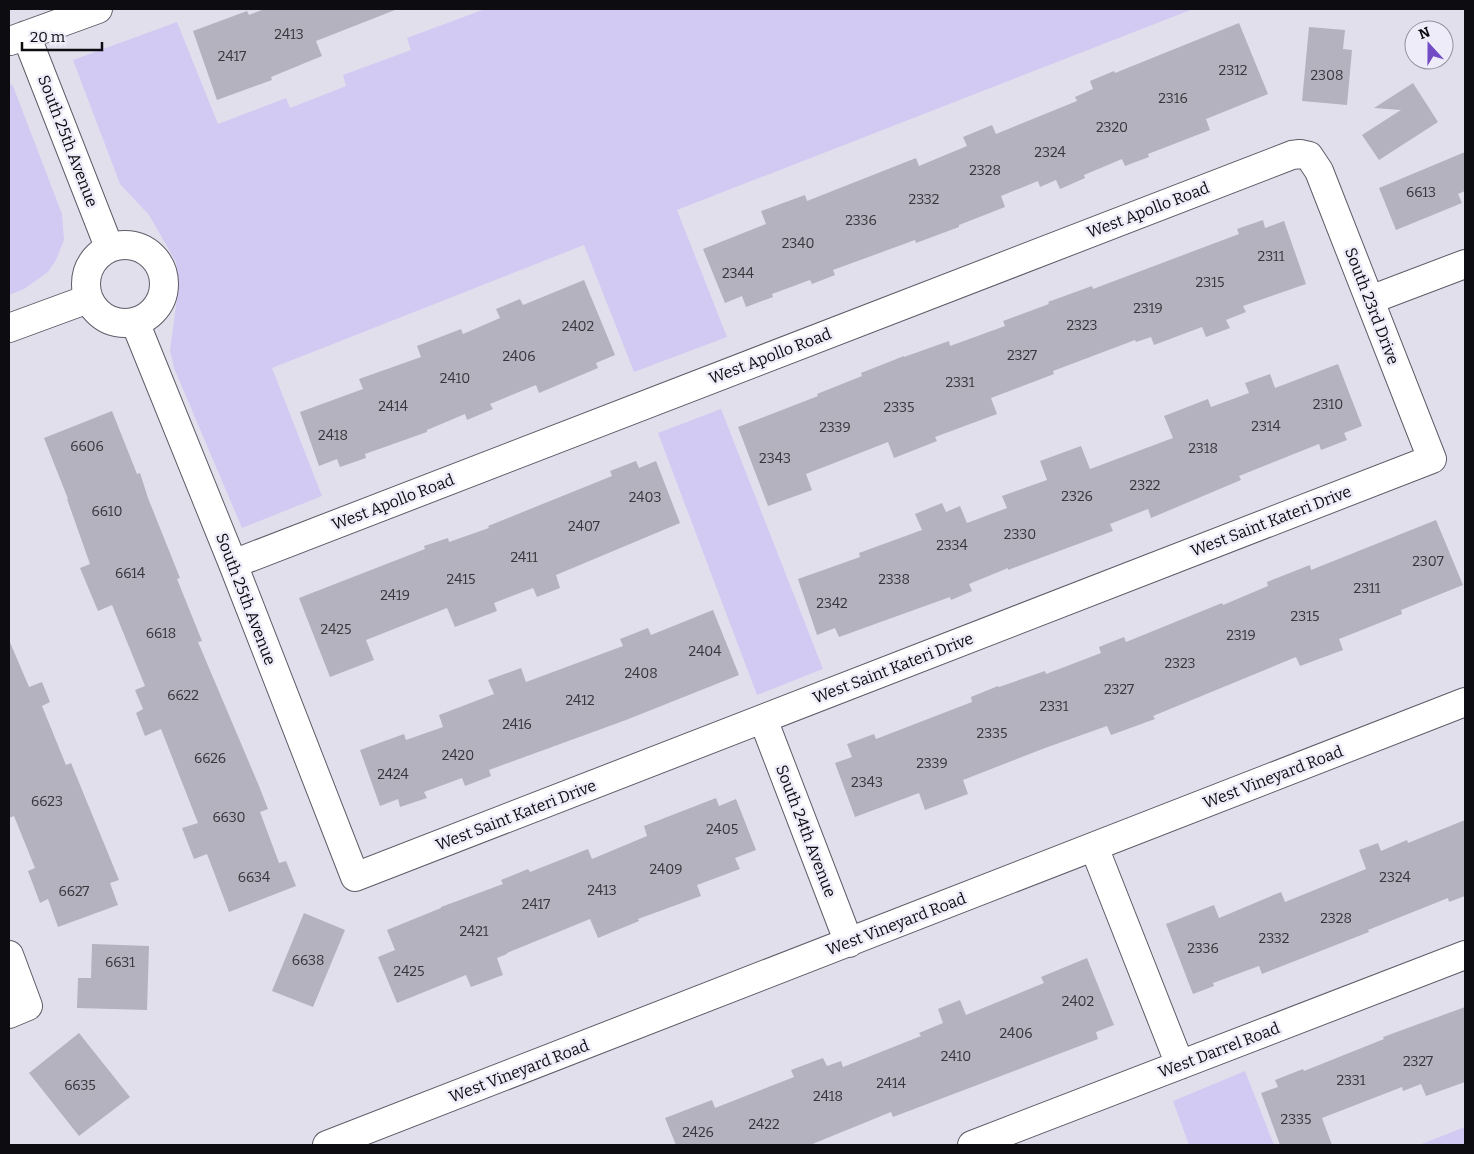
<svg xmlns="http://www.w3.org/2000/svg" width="1474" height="1154" font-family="Bitter,serif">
<rect width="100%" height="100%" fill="#e1dfec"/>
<!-- green -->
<path fill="#d3caf4" d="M485,9H1193L677,210L727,337L634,372L584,245L272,368L322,496L242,528L174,368L170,350L179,284L176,262L149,215L120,184L73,60L177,22L218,124L286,98L290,108L346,86L343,75L411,50L407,38Z
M9,83L13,86L62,214L64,240L56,260L48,272L24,289L9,295Z
M721,409L823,669L757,695L658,433Z
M1245,1071L1274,1145H1189L1173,1101Z
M1465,1127V1145H1419Z"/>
<!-- building -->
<path fill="#b4b2be" d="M264,9H394L395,10L316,41L322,56L271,77L272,80L217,100L193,31L247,11L249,15Z
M1239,23L1268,94L1206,119L1210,130L1148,154L1149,157L1125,166L1122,159L1084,175L1085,178L1060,189L1056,180L1040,187L1038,181L1001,196L1005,207L959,225V227L916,243L915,240L833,270L835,275L812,284L810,280L772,294L773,297L746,307L742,296L725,303L703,249L766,224L761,211L805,195L807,201L916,158L919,166L967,146L963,137L992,125L996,134L1077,101L1075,97L1093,89L1090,81L1114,71L1115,73Z
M1309,27L1345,30L1343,49L1352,50L1347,105L1302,101Z
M1413,83L1438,122L1379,160L1362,135L1401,110L1374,108Z
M1465,152V191L1458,194L1462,203L1396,230L1379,188Z
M1263,220L1265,228L1284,221L1306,284L1243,306L1246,312L1226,320L1230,328L1206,337L1202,327L1154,345L1151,337L1136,342L1135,340L1053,371L1054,374L991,398L997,414L935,437L937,441L894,458L888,442L806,474L812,490L768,506L738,427L818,396L817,394L862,376L861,373L904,356V357L949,341L950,346L1005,326L1003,321L1049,304L1048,302L1092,286L1093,289L1239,234L1237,229Z
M584,280L615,355L596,363L598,368L539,393L536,385L490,404L493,409L467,420L465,414L427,430V432L365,454L366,458L340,467L337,459L319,466L300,412L363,389L359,379L421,357L417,346L461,329L463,334L500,318L496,309L520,299L523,305Z
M1338,364L1362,426L1344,433L1347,440L1321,450L1319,444L1239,476L1241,480L1151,518L1148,509L1110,524L1113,531L1008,570V568L969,584L972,591L951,600L950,597L839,637L835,628L817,635L798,579L860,557L859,553L922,530L915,514L942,503L946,512L960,506L967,523L1007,508L1002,496L1047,480L1040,461L1081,446L1090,469L1173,438L1164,416L1208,399L1211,407L1249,393L1245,383L1270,374L1275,388Z
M112,411L137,474L140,473L148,498L180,578L177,579L202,641L198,642L259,786L268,809L260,812L279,863L286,861L296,886L229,912L207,854L194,859L182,828L198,823L161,729L145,736L136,713L143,709L135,690L145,686L112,605L98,611L80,568L90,564L67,499H68L44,438Z
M636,461L639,468L656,461L680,523L556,575L560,588L537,597L533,588L494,603L497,611L455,627L447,608L366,640L374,660L330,677L299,598L425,549L424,546L448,538L449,542L489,528L488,526L612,476L610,471Z
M1436,520L1463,585L1401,610L1402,614L1339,639L1343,650L1300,666L1296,657L1153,716L1155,719L1111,735L1107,726L1045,748L963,780L968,794L925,810L919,793L855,817L835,763L852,757L847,744L874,734L876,739L972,702L971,697L998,686L999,687L1045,671L1046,674L1101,653L1099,647L1124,637L1126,642L1222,603L1223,605L1268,586L1267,582L1310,565L1311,570Z
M713,610L739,675L626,720L489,770L491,776L465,786L462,778L424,792L427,798L400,807L398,799L380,806L360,750L404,734L406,740L443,727L439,715L494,694L488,680L521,668L526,682L623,646L620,639L648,628L651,635Z
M9,640L29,687L42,682L50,702L42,706L66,765L71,763L119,880L110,883L118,905L58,927L48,899L40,903L28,871L35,868L14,816L9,818Z
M716,798L719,806L736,799L756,850L735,858L740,869L697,885L701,896L638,919L639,921L598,938L590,919L507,953V954L497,958L503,975L471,987L466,975L397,1003L378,957L395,950L387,930L441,908V907L503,884L501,880L528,869L530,872L588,849L592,859L647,836L644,826Z
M1465,820V896L1449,902L1448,898L1368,930L1369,932L1262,974L1259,966L1213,983L1214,986L1193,994L1166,924L1214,905L1219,918L1281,892L1285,902L1366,869L1359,850L1378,843L1381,851L1407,840L1408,843Z
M304,913L345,930L313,1007L272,991Z
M92,944L149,946L147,1010L77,1008L78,978H91Z
M1087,958L1114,1025L1096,1032L1098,1039L893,1117L891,1112L810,1145H676L665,1118L712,1100L715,1108L794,1077L791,1070L823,1058L827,1066L841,1061L843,1067L921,1036L919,1033L943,1023L938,1009L960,1000L966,1015L1044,983L1041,977Z
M1465,1007V1082L1426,1096L1421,1084L1403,1091L1402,1087L1322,1118L1332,1145H1280L1261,1093L1278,1087L1275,1080L1303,1069L1304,1071L1384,1039L1383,1037Z
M79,1033L130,1097L79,1136L29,1073Z"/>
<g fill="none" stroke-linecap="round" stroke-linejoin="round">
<!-- minor casing -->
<g stroke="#5e5c67" stroke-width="30">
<path id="minor" d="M26,35L109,247
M10,41L98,9
M86 284a39 39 0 1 1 78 0a39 39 0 1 1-78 0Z
M1370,300L1465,264
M135,322L233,564L355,877L1432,459L1319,171L1309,156L1300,154L1292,155L233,564
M9,328L88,299
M763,719L849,943
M1094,847L1180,1065
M9,955L28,1006L9,1014
M327,1145L1465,702
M972,1145L1465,955"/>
</g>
<!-- minor -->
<use href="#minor" stroke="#fff" stroke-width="28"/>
</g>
<g text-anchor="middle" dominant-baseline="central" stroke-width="5" stroke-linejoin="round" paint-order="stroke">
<!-- number labels -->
<g font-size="14" fill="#37363c">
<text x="289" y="34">2413</text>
<text x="232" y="56">2417</text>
<text x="1233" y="70">2312</text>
<text x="1327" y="75">2308</text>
<text x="1173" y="98">2316</text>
<text x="1112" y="127">2320</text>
<text x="1050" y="152">2324</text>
<text x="985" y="170">2328</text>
<text x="1421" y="192">6613</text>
<text x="924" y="199">2332</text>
<text x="861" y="220">2336</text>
<text x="798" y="243">2340</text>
<text x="1271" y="256">2311</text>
<text x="738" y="273">2344</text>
<text x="1210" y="282">2315</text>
<text x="1148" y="308">2319</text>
<text x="1082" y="325">2323</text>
<text x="578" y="326">2402</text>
<text x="1022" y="355">2327</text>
<text x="519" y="356">2406</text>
<text x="455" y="378">2410</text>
<text x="960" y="382">2331</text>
<text x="1328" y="404">2310</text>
<text x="393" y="406">2414</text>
<text x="899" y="407">2335</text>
<text x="1266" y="426">2314</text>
<text x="835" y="427">2339</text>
<text x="333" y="435">2418</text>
<text x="87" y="446">6606</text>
<text x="1203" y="448">2318</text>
<text x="775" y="458">2343</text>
<text x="1145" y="485">2322</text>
<text x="1077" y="496">2326</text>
<text x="645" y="497">2403</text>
<text x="107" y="511">6610</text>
<text x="584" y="526">2407</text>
<text x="1020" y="534">2330</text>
<text x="952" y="545">2334</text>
<text x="524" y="557">2411</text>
<text x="1428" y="561">2307</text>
<text x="130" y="573">6614</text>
<text x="461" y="579">2415</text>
<text x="894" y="579">2338</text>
<text x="1367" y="588">2311</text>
<text x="395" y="595">2419</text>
<text x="832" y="603">2342</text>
<text x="1305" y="616">2315</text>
<text x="336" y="629">2425</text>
<text x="161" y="633">6618</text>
<text x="1241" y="635">2319</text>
<text x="705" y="651">2404</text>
<text x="1180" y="663">2323</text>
<text x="641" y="673">2408</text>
<text x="1119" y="689">2327</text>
<text x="183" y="695">6622</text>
<text x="580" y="700">2412</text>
<text x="1054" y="706">2331</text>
<text x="517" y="724">2416</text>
<text x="992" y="733">2335</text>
<text x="458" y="755">2420</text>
<text x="210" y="758">6626</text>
<text x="932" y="763">2339</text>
<text x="393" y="774">2424</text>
<text x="867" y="782">2343</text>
<text x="47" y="801">6623</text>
<text x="229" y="817">6630</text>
<text x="722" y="829">2405</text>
<text x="666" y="869">2409</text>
<text x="254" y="877">6634</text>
<text x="1395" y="877">2324</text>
<text x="602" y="890">2413</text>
<text x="74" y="891">6627</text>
<text x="536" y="904">2417</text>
<text x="1336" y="918">2328</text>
<text x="474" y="931">2421</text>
<text x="1274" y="938">2332</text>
<text x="1203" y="948">2336</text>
<text x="308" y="960">6638</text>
<text x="120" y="962">6631</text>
<text x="409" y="971">2425</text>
<text x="1078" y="1001">2402</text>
<text x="1016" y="1033">2406</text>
<text x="956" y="1056">2410</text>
<text x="1418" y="1061">2327</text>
<text x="1351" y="1080">2331</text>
<text x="891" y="1083">2414</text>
<text x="80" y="1085">6635</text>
<text x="828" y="1096">2418</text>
<text x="1296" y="1119">2335</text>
<text x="764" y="1124">2422</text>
<text x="698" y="1132">2426</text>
</g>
<!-- street labels -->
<g font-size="16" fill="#0d0c10" stroke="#eeecf9">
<text transform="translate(68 141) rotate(69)">South 25th Avenue</text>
<text transform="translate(1148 210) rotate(-21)">West Apollo Road</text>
<text transform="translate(1372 306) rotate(69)">South 23rd Drive</text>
<text transform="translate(770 356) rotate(-21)">West Apollo Road</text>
<text transform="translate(393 502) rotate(-21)">West Apollo Road</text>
<text transform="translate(1271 521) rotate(-21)">West Saint Kateri Drive</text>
<text transform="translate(246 599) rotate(69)">South 25th Avenue</text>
<text transform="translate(893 668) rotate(-21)">West Saint Kateri Drive</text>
<text transform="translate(1273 777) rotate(-21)">West Vineyard Road</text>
<text transform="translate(516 815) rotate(-21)">West Saint Kateri Drive</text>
<text transform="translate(806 831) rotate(69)">South 24th Avenue</text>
<text transform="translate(896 924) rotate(-21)">West Vineyard Road</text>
<text transform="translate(1219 1050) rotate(-21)">West Darrel Road</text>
<text transform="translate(519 1071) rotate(-21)">West Vineyard Road</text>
</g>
</g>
<!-- border -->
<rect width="1474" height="1154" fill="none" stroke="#0d0c10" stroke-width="20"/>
<!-- north arrow -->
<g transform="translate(1429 45) rotate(339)"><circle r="24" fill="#eeecf9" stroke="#94929c"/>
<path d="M0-4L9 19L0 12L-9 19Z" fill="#734bc4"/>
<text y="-8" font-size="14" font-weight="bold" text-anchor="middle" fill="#0d0c10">N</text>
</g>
<!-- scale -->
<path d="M22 42v8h80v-8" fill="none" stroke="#0d0c10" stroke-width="2.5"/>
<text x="30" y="42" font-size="15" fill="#0d0c10" stroke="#eeecf9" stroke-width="4" paint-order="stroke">20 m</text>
</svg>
